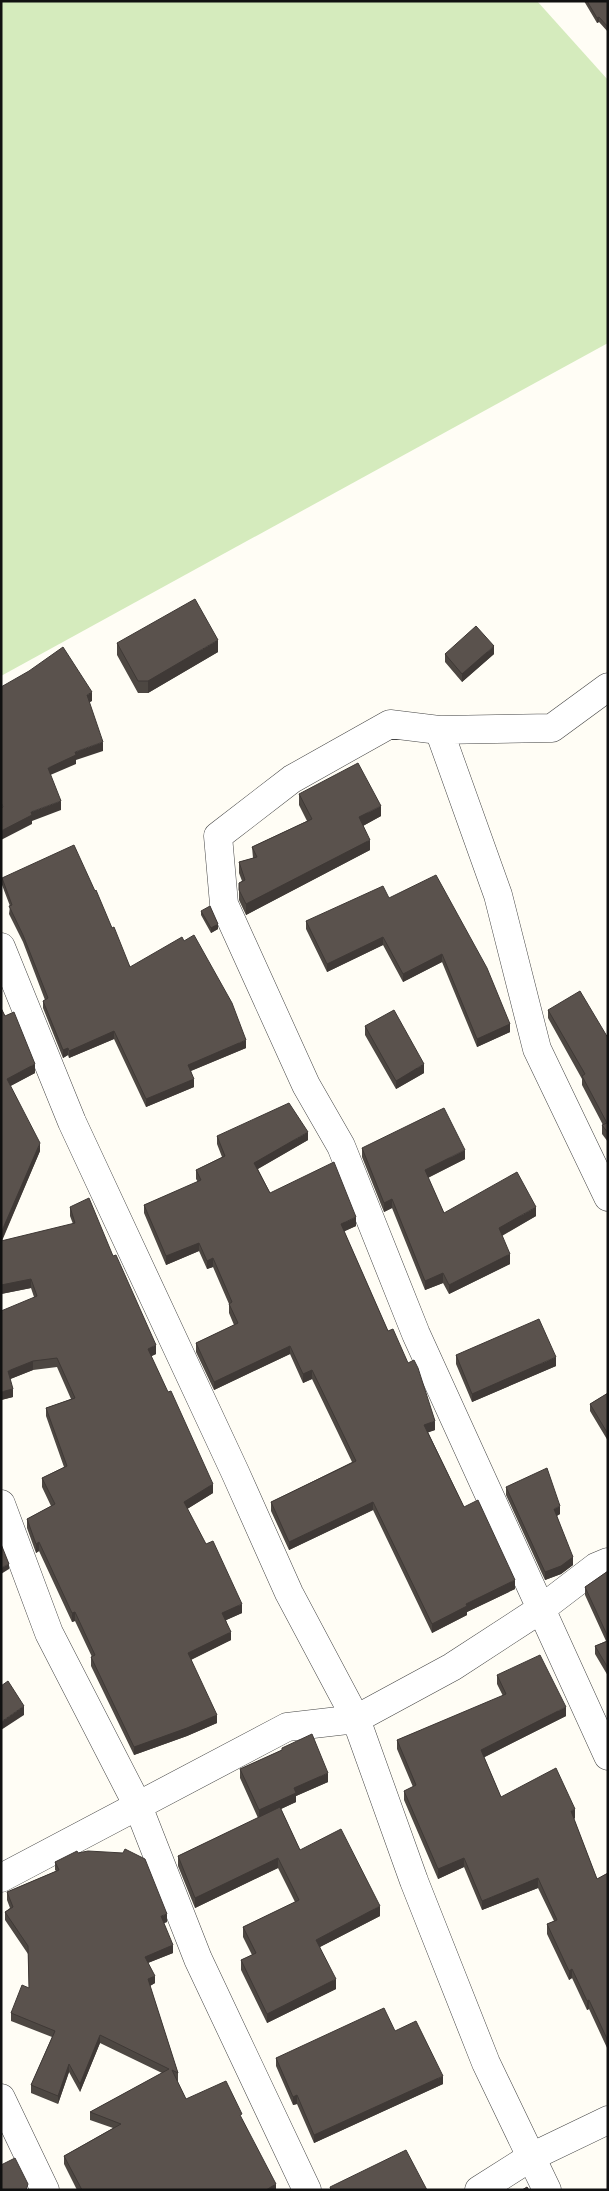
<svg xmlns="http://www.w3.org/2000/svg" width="609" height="2191" font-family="'Times New Roman',serif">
<rect width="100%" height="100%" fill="#fffdf5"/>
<!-- grass -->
<path fill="#d5ebbd" d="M1,1H537L608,80V343L1,676Z"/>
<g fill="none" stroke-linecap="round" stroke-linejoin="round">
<!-- minor casing -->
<g stroke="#444" stroke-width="29">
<path id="minor" d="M439,730L552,728L608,687
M1,947L72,1122L235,1472L289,1593L356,1719L414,1881L486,2063L547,2190
M608,1197L537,1049L498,895L439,730L390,724L292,779L218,836L224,904L306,1085L341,1146L416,1334L608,1756
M1,1504L49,1633L138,1806L198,1959L307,2190
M1,1878L287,1727L356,1719L452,1667L541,1609L596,1567L608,1562
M1,2098L45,2190
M479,2190L531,2157L608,2120"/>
</g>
<!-- minor -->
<use href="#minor" stroke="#fff" stroke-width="28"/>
</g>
<!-- wall -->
<path fill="#4d4742" d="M584,1H608V32L599,22L597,23Z
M117,643L218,652L148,693H138L117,655Z
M445,654H494L462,682L445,662Z
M299,794L381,816L363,826L370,850L246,915L239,900V883L242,881L239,873V862L253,858L252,847L307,821L299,805Z
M2,878L112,928L130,967L246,1048L191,1071L194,1087L146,1107L114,1039L69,1058L68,1055L63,1058L43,1008V1001L45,1000L23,942L9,914L10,906L2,885Z
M389,898L510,1024V1032L477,1047L442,962L403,982L383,945L327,972L306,929V921Z
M201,911L218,929L211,933L201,915Z
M1,1008L35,1073L10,1086L40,1151L2,1241L73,1224L70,1216V1207L113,1256L156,1354L151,1356L213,1493L187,1509L242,1613L226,1620L231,1640L191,1660L217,1723L187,1736L134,1755L91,1666V1657H92L75,1621L72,1622L39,1551L36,1553L27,1528V1519L51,1506L42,1487V1478L64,1467L46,1416V1408L71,1399L57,1367L33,1370L10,1379L13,1397L1,1400L34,1297L31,1288L1,1294Z
M548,1010L608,1038V1142L602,1134V1125H603L582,1085V1079L548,1018Z
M365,1026L424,1073L396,1089L365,1035Z
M217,1136L308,1140L258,1169L270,1193L356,1226L344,1231L388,1331L435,1430L428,1432L464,1507L515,1589L467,1612V1615L432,1633L373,1510L289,1550L271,1511V1502L352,1462L312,1379L303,1383L290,1354L214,1390L196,1352V1343L234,1325L229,1313V1304L213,1267L207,1269L199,1251L166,1265L144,1213V1205L198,1182L196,1179V1170L222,1157L217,1144Z
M362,1148L465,1159L428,1178L444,1213L536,1216L502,1236L510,1264L449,1294L443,1283L425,1290L392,1208L384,1212L362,1157Z
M456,1355L556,1366L472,1402L456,1364Z
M608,1393V1441L590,1411V1404Z
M506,1487L560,1514L557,1516L573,1565L561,1574L545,1580L506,1495Z
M608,1571V1676L595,1654V1646L606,1641L585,1595V1587Z
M497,1675L566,1716L484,1757L501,1797L575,1818L574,1819L597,1879L608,1873V2050L589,2009L587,2010L572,1978L569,1980L547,1934V1924L554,1921L538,1888L482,1910L464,1867L438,1879L404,1800V1791L413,1787L397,1749V1740L503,1696L497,1684Z
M282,1748L328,1782L296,1796V1802L281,1809L300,1850L380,1916L320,1947L336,1989L267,2023L241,1970V1960L252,1955L243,1937V1927L295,1902L278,1868L195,1908L178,1866V1856L258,1818L240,1778V1769L282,1750Z
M78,1853L167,1922L164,1923L173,1953L148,1963L155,1983L150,1986L178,2073V2081H177L186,2099L242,2119L276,2190H77L64,2164V2156L113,2128L90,2120V2112L162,2073L100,2043L80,2092L69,2072L58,2104L31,2093V2085L52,2037L11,2021V2013L29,1988L28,1954L5,1920V1912L10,1908L7,1900V1892L56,1871L55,1870V1862Z
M395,2031L443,2084L314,2143L297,2104L293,2105L276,2066V2058Z"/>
<!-- shaded-wall -->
<path fill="#3f3936" d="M599,17V22L597,23V18Z
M218,640V652L148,693V681Z
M494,646V654L462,682V674Z
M92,692V701L87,704V695Z
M103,742V751L76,760V764L48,776V768L75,752Z
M61,801V810L32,821V824L1,840V831L31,812Z
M381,806V816L359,828V817Z
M370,840V850L246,915V904Z
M218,924V929L211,933V928Z
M383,937V945L327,972V964Z
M442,954V962L403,982V974Z
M510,1024V1032L477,1047V1039Z
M114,1031V1039L69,1058V1051Z
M246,1040V1048L188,1072V1065Z
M68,1048V1055L63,1058V1050Z
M35,1064V1073L7,1088V1079Z
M424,1064V1073L396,1089V1081Z
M194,1079V1087L146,1107V1099Z
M308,1132V1140L254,1171V1163Z
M40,1143V1151L1,1242V1233Z
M465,1150V1159L425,1179V1170Z
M392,1199V1208L384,1212V1203Z
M536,1207V1216L499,1237V1228Z
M356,1217V1226L341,1233V1224Z
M199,1243V1251L166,1265V1256Z
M510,1254V1264L449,1294V1285Z
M213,1258V1267L207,1269V1261Z
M443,1273V1283L425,1290V1281Z
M31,1279V1288L1,1294V1285Z
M156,1345V1354L148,1358V1349Z
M290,1346V1354L214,1390V1382Z
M556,1357V1366L472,1402V1394Z
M33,1361V1370L8,1380V1371Z
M312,1370V1379L303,1383V1374Z
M13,1389V1397L1,1400V1392Z
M435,1421V1430L424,1434V1425Z
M213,1484V1493L184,1511V1502Z
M373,1502V1510L289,1550V1542Z
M560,1506V1514L554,1517V1509Z
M39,1542V1551L36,1553V1544Z
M573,1557V1565L561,1574L545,1580V1572Z
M9,1564V1569L1,1574V1568Z
M515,1580V1589L467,1612V1615L432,1633V1624L466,1604Z
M242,1604V1613L222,1622V1613Z
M75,1612V1621L72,1622V1613Z
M231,1632V1640L188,1661V1653Z
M24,1706V1715L1,1730V1722Z
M566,1707V1716L481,1759V1750Z
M217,1715V1723L187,1736L134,1755V1747Z
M328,1773V1782L296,1796V1802L259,1819V1810L294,1788Z
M575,1809V1818L571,1820V1811Z
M278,1858V1868L195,1908V1898Z
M464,1858V1867L438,1879V1869Z
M538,1878V1888L482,1910V1901Z
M380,1906V1916L316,1949V1940Z
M167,1914V1922L161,1924V1916Z
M173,1945V1953L145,1964V1957Z
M572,1969V1978L569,1980V1971Z
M155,1976V1983L148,1987V1979Z
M336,1979V1989L267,2023V2014Z
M589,2000V2009L587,2010V2001Z
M100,2035V2043L80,2092V2084Z
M69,2064V2072L58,2104V2096Z
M443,2076V2084L314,2143V2135Z
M297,2095V2104L293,2105V2097Z
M276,2184V2190H266Z"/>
<!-- building -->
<path fill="#5a524d" stroke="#3f3936" d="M587,1H608V27L599,17L597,18Z
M195,599L218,640L148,681H138L117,643Z
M476,626L494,646L462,674L445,654Z
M63,647L92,692L87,695L103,742L75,752L76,755L48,768L61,801L31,812L32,815L1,831V807H3L1,803V687L29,671Z
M358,763L381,806L359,817L370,840L246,904L239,890V883L245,880L239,862L257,857L252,847L312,819L299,794Z
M74,845L95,891L96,890L112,928L114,927L130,967L182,937L184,941L194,935L232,1003L246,1040L188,1065L194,1079L146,1099L114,1031L69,1051L68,1048L63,1050L43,1001L48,998L23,935L9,906L12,905L2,878Z
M436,875L487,968L510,1024L477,1039L442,954L403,974L383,937L327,964L306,921L383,886L389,898Z
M210,906L218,924L211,928L201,911Z
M580,991L608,1038V1133L602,1125L607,1123L582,1076L585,1074L548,1010Z
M1,1008L5,1016L14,1012L35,1064L7,1079L40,1143L1,1233Z
M394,1010L424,1064L396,1081L365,1026Z
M289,1103L308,1132L254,1163L270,1193L334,1162L356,1217L341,1224L388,1331L393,1329L408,1363L414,1360L418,1368L435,1421L424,1425L464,1507L478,1500L515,1580L466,1604L467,1606L432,1624L373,1502L289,1542L271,1502L356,1461L312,1370L303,1374L290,1346L214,1382L196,1343L238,1323L229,1304L232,1302L213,1258L207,1261L199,1243L166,1256L144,1205L201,1180L196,1170L225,1156L217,1136Z
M444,1108L465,1150L425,1170L444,1213L517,1172L536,1207L499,1228L510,1254L449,1285L443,1273L425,1281L392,1199L384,1203L362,1148Z
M89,1198L113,1256L116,1255L156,1345L148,1349L168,1392L171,1391L213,1484L184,1502L206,1544L213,1541L242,1604L222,1613L231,1632L188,1653L217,1715L187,1728L134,1747L91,1657L95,1655L75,1612L72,1613L39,1542L36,1544L27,1519L55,1504L42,1478L67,1466L46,1408L75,1398L57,1358L33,1361L8,1371L13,1389L1,1392V1311L37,1296L31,1279L1,1285V1241L75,1223L70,1207Z
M539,1319L556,1357L472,1394L456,1355Z
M608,1393V1434L590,1404Z
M547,1468L560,1506L554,1509L573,1557L561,1566L545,1572L506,1487Z
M1,1544L9,1564L1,1568Z
M608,1571V1637L585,1587Z
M608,1641V1668L595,1646Z
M540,1655L566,1707L481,1750L501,1797L556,1768L575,1809L571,1811L597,1879L608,1873V2041L589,2000L587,2001L572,1969L569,1971L547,1924L557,1920L538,1878L482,1901L464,1858L438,1869L404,1791L416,1785L397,1740L506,1694L497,1675Z
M8,1681L24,1706L1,1722V1686Z
M312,1734L328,1773L294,1788L296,1793L259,1810L240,1769L282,1750V1748Z
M280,1807L300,1850L341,1829L380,1906L316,1940L336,1979L267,2014L241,1960L256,1953L243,1927L299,1900L278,1858L195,1898L178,1856Z
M125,1849L145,1859L167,1914L161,1916L173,1945L145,1957L155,1976L148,1979L178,2073L172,2070L186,2099L226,2081L242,2114L240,2115L276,2184L266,2190H82L64,2156L121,2124L90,2112L169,2069L100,2035L80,2084L69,2064L58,2096L31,2085L55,2031L11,2013L22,1985L29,1988L28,1946L5,1912L13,1907L7,1892L59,1870L55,1862L77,1851L78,1853L88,1851L123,1853Z
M384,2008L395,2031L416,2021L443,2076L314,2135L297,2095L293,2097L276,2058Z
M406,2150L427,2190H331L330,2187Z
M15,2158L28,2184L26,2190H1V2165Z
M527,2187L529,2190H522Z"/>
<!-- border -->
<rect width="609" height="2191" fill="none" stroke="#111111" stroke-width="5"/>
</svg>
